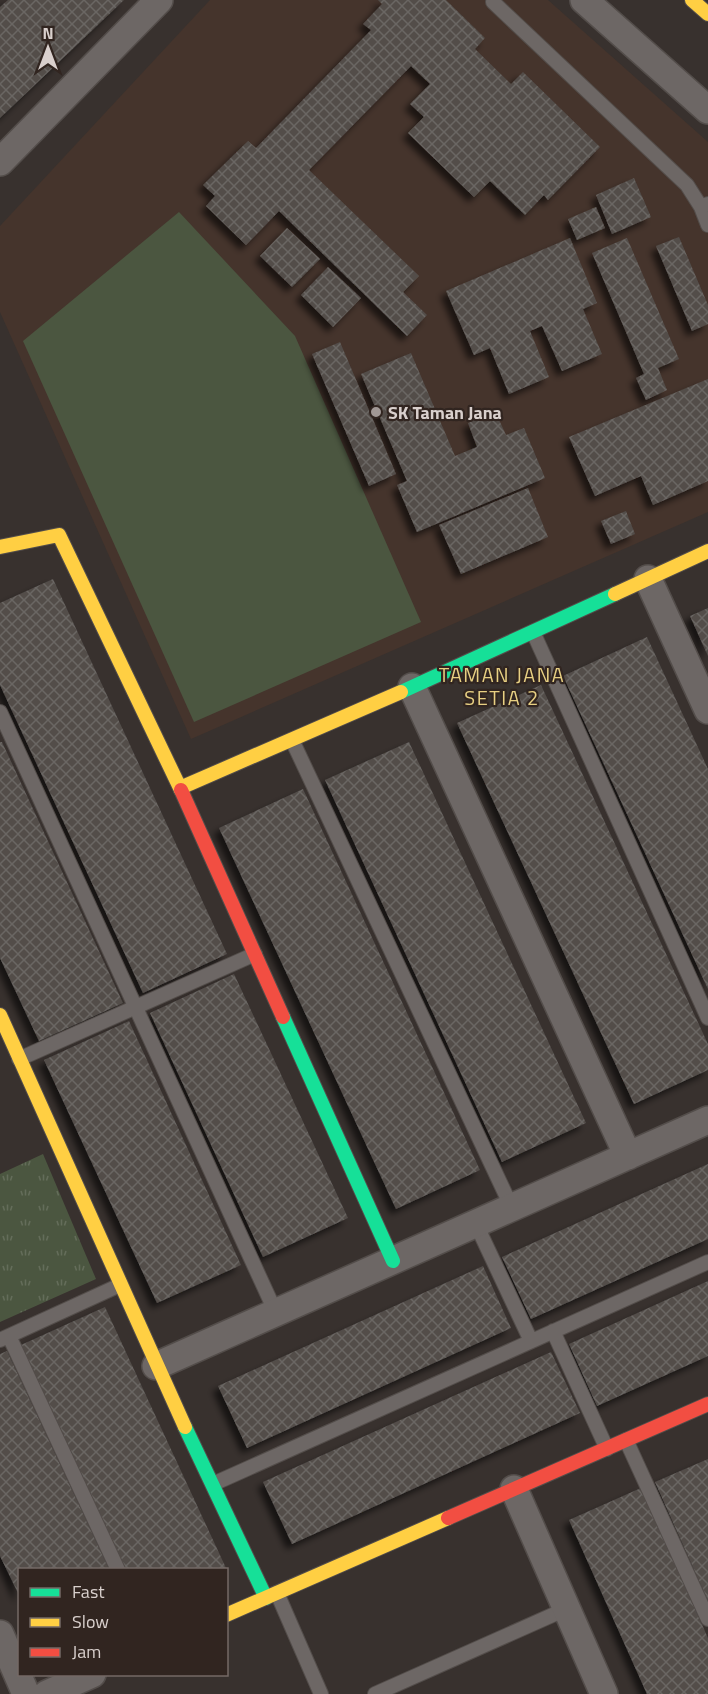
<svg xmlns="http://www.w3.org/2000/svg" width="708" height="1694" font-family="'Titillium Web',sans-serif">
<defs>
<pattern id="grass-tufts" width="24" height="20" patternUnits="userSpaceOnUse" patternTransform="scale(1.5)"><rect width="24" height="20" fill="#4b5640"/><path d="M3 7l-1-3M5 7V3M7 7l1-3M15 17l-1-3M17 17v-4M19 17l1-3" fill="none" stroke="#646d5a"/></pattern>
<pattern id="building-cross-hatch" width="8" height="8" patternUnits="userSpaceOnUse" patternTransform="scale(1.5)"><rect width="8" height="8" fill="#524d4a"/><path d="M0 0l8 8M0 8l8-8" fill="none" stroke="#6a6663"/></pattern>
<filter id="shadow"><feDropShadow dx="-5.5" dy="5.5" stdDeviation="3" flood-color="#0009"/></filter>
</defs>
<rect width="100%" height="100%" fill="#38312e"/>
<!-- built -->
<path fill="#45342c" d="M210,0H548L708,142V512L191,739L0,312V226Z"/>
<!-- grass -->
<path fill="url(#grass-tufts)" d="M43,1154L96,1279L0,1322V1174Z"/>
<!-- pitch -->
<path fill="#4b5640" d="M179,212L295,336L421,622L194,722L23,341Z"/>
<!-- building -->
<path fill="url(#building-cross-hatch)" filter="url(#shadow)" d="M8,0H124L0,118V7Z
M378,0H446L485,38L475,49L511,84L523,72L600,147L548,200L544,195L525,215L490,181L474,197L408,133L424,117L410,104L430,84L411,66L309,170L419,276L403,292L427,315L407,336L279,211L246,245L206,206L215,196L203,185L248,141L256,148L371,30L363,24L382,4Z
M634,178L651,217L612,234L596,195Z
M596,207L605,228L577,240L568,219Z
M287,228L320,259L292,287L260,256Z
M679,237L708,305V324L692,331L656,246Z
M570,238L597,303L583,309L602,354L562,371L542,326L530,331L549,377L509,394L490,348L474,355L446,291Z
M627,238L679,359L658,368L667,390L646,400L636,378L644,374L592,253Z
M328,267L361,298L333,327L301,295Z
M340,342L396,474L369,486L312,354Z
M411,353L455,456L477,447L468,423L495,411L506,435L524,428L545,478L417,532L397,485L407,481L361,374Z
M708,379V481L653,505L641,476L595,496L569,437Z
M528,488L548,537L461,574L439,525Z
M626,511L635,534L611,544L601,521Z
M53,579L227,954L143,993L0,685V603Z
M708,608V656L690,616Z
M647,637L708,769V989L563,676Z
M541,685L708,1044V1070L634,1104L457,723Z
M0,742H2L123,1003L39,1041L0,958Z
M409,742L586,1123L502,1162L325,780Z
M303,789L480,1170L396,1209L219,828Z
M234,974L348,1218L263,1257L150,1013Z
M129,1021L241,1265L157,1303L44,1060Z
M708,1164V1239L531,1319L502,1257Z
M483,1266L511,1328L247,1448L218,1386Z
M708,1281V1356L597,1406L569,1344Z
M105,1307L226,1568L223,1569H125L21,1345Z
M7,1351L109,1569H20V1597L0,1556V1354Z
M551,1352L580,1413L292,1544L263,1482Z
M708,1459V1601L655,1482Z
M641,1488L708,1638V1694H647L569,1520Z"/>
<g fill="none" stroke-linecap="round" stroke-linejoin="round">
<!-- lane casing -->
<g stroke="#534d4a" stroke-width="16">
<path id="lane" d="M493,2L687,185L701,207
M708,204L701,207L708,225
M533,632L708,1018
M0,712L276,1313
M292,740L512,1208
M19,1059L255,954
M476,1224L531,1341
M553,1331L607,1449
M9,1336L118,1570
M0,1340L120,1285
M626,1440L708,1619
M213,1484L708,1262
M277,1593L321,1694
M375,1694L566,1609"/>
</g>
<!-- street casing -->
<g stroke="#534d4a" stroke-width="30">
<path id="street" d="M584,0L708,110
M0,162L159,0
M648,579L708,710
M412,687L628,1156
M156,1366L708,1120
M514,1489L604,1694
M0,1634L26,1694
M47,1694L92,1674"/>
</g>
<!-- fast casing -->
<g stroke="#534d4a" stroke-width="16">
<path id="fast" d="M401,692L615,594
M283,1017L393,1261
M185,1427L266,1598"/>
</g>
<!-- slow casing -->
<g stroke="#534d4a" stroke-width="16">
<path id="slow" d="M692,0L708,14
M0,547L59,535L181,790
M615,594L708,551
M180,788L401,692
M0,1015L185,1427
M226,1615L448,1518"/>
</g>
<!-- jam casing -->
<g stroke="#534d4a" stroke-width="16">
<path id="jam" d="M181,790L283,1017
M448,1518L708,1404"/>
</g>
<!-- lane -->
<use href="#lane" stroke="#6d6765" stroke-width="14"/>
<!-- street -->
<use href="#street" stroke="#6d6765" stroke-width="27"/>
<!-- fast -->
<use href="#fast" stroke="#16e098" stroke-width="14"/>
<!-- slow -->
<use href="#slow" stroke="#ffcf43" stroke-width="14"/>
<!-- jam -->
<use href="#jam" stroke="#f24e42" stroke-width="14"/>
</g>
<!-- markers -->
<circle fill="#a19895" stroke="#312520" stroke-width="2" cx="376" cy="412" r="6"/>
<g text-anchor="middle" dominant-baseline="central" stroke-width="4.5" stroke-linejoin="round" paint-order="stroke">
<!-- poi labels -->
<g font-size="18" font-weight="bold" fill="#d9d0cd" stroke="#312520" text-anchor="start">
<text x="388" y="412">SK Taman Jana</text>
</g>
<!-- neighbourhood labels -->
<g font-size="20" letter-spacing="1.5" fill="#e8d083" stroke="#312520">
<text x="502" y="674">TAMAN JANA<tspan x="502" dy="23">SETIA 2</tspan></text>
</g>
</g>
<!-- legend -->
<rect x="18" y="1568" width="210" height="108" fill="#312520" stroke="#746965" stroke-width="1.5"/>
<rect x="30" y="1588" width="30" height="9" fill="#16e098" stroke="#746965" stroke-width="1.5"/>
<text x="72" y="1598" font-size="18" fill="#d9d0cd">Fast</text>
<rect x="30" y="1618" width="30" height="9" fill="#ffcf43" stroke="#746965" stroke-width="1.5"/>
<text x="72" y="1628" font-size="18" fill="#d9d0cd">Slow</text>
<rect x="30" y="1648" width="30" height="9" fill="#f24e42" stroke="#746965" stroke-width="1.5"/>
<text x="72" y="1658" font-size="18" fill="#d9d0cd">Jam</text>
<!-- north arrow -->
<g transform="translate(48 48)" stroke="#312520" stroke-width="4.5" paint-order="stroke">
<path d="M0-4.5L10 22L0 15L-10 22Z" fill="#d9d0cd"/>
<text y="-9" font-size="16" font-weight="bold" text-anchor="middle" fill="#d9d0cd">N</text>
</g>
</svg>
